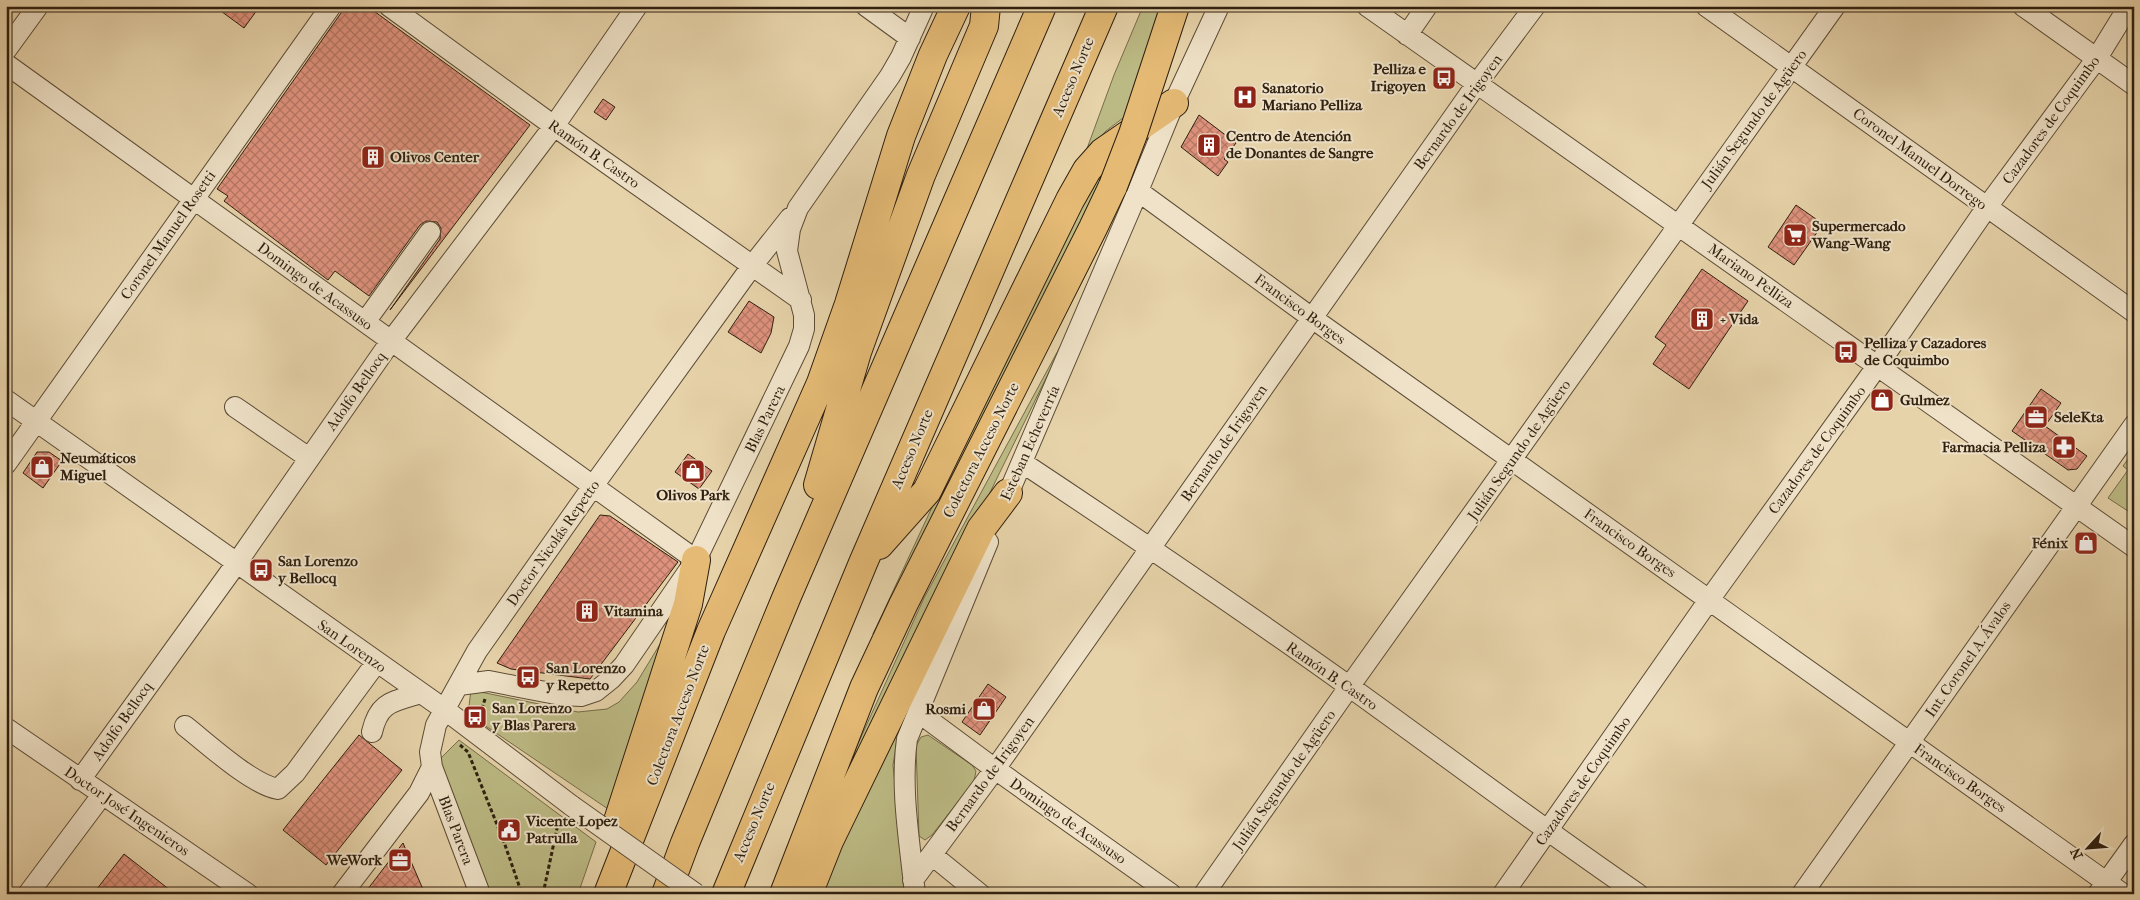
<svg xmlns="http://www.w3.org/2000/svg" width="2140" height="900" font-family="'IM FELL French Canon',serif">
<defs>
<pattern id="building-cross-hatch" width="8" height="8" patternUnits="userSpaceOnUse" patternTransform="scale(1.25)"><rect width="8" height="8" fill="#df927d"/><path d="M0 0l8 8M0 8l8-8" fill="none" stroke="#b57765"/></pattern>
</defs>
<rect width="100%" height="100%" fill="#e7d3aa"/>
<filter id="stains"><feTurbulence type="fractalNoise" baseFrequency=".004" numOctaves="4"/><feColorMatrix values="0 0 0 0 .2 0 0 0 0 .09 0 0 0 0 .02 0 0 0 .5 -.17"/></filter>
<radialGradient id="worn" r=".72"><stop offset=".6" stop-color="#630" stop-opacity="0"/><stop offset="1" stop-color="#630" stop-opacity=".3"/></radialGradient>
<!-- green -->
<path fill="#bcba84" stroke="#756c4a" d="M1143,6H1162L1127,115L1106,131L1085,154L1114,75Z
M1112,156L1089,210L873,634L934,503L1092,180Z
M1074,321L928,619L842,789L857,746L924,598Z
M2134,451V515L2108,498L2128,470L2123,466Z
M671,626L608,809L468,714L471,690L578,712L607,709L619,702L637,682Z
M931,657L897,739L893,765L906,894H821L843,833Z
M928,735L972,765L976,771L974,781L932,835L925,840L919,836L916,746L921,737Z
M459,740L596,842L578,894H489L441,769V758Z"/>
<!-- building -->
<path fill="url(#building-cross-hatch)" stroke="#2e1f0f" d="M214,6H260L244,28Z
M346,6H367L530,125L390,310L440,239L441,228L437,222L426,221L420,225L369,296L335,271L328,280L224,201L228,196L217,189Z
M603,99L615,107L606,120L594,112Z
M1199,115L1236,143L1224,159L1228,162L1218,176L1181,147Z
M1796,205L1823,224L1794,265L1768,247Z
M1702,269L1748,301L1689,389L1653,364L1666,345L1655,337Z
M749,301L774,317L771,333L761,353L728,332Z
M2041,389L2061,403L2045,426L2087,456L2077,469L2068,470L2012,431Z
M37,452H49L62,461L43,488L23,473Z
M688,454L712,471L699,489L675,472Z
M600,515L610,516L678,562L590,679L511,669L497,663Z
M988,684L1006,697L980,735L962,722Z
M359,735L402,770L326,865L283,830Z
M403,843L425,894H364Z
M124,854L175,894H93Z"/>
<g fill="none" stroke-linecap="round" stroke-linejoin="round">
<!-- minor casing -->
<g stroke="#5c4c36" stroke-width="22">
<path id="minor" d="M389,6L554,126L801,300
M866,6L910,38
M1367,6L2134,547
M1706,6L2134,312
M2023,6L2134,85
M1407,35L1427,6
M6,50L38,6
M6,64L696,560
M1138,191L1312,318L2123,894
M365,322L430,232
M6,400L444,709L572,806
M235,407L309,458
M1023,463C1133,536 1242,610 1350,687C1446,756 1540,827 1638,894
M6,464L331,6
M1003,506L1138,191L1174,103L1219,6
M459,685L489,681L561,695L581,696L596,691L611,679L624,665L696,560L799,346L804,329V315L787,251L790,229L798,208L890,76L901,57L924,6
M918,712L995,769L1171,894
M185,726C208,744 251,784 278,789L295,773L376,663
M6,728L248,894
M372,732C379,701 393,702 421,693
M80,780L236,564L391,341L554,126L637,6
M932,855L980,894
M913,880L995,769L1476,85L1535,6
M28,894L102,795
M342,894L419,793L432,767
M480,894L432,767L430,752L436,725L477,651L593,486L752,266L790,218
M915,894C910,843 900,790 907,739L988,542
M1204,894L1349,687L1835,6
M1503,894L1709,600L1878,365L1987,207L2097,58L2129,6
M1802,894L2134,425
M2098,894L2134,844"/>
</g>
<!-- highway casing -->
<g stroke="#2e1f0f" stroke-width="30">
<path id="highway" d="M818,485L857,352L921,175L984,26L986,6
M879,545L927,491L1070,200L1087,170L1103,152L1174,103
M616,827L688,604L696,560
M608,894L711,631L821,383L849,304L901,136L933,55L956,6
M666,894L685,843L787,596L1042,6
M726,894L863,563L1104,6
M784,894L864,688L904,603L1093,228L1113,186
M808,894L829,841L981,529L1008,493"/>
</g>
<!-- path -->
<path stroke="#2e1f0f" stroke-width="3" stroke-dasharray="4 2.5" stroke-linecap="butt" d="M480,715L485,699
M460,745L468,752L504,842L522,894
M543,894L559,819"/>
<!-- minor -->
<use href="#minor" stroke="#efe2c8" stroke-width="20"/>
<!-- highway -->
<use href="#highway" stroke="#e4ba75" stroke-width="28"/>
<!-- minor-bridge casing -->
<g stroke="#5c4c36" stroke-width="22" stroke-linecap="butt">
<path id="minor-bridge" d="M572,806L696,894"/>
</g>
<!-- highway-bridge casing -->
<g stroke="#2e1f0f" stroke-width="30" stroke-linecap="butt">
<path id="highway-bridge" d="M1113,186L1133,134L1175,6"/>
</g>
<!-- minor-bridge -->
<use href="#minor-bridge" stroke="#efe2c8" stroke-width="20"/>
<!-- highway-bridge -->
<use href="#highway-bridge" stroke="#e4ba75" stroke-width="28"/>
</g>
<!-- icons -->
<defs>
<g id="bus-square" transform="scale(1.25)"><rect x="-9" y="-9" width="18" height="18" rx="4" fill="#8f2418" stroke="#efe2c8"/><path d="M-5-6H5V4H4V6H2V4H-2V6H-4V4H-5ZM-3.5-4V0h7V-4ZM-3.5 1.2v1.5H-2V1.2ZM2 1.2v1.5H3.5V1.2Z" fill="#fff"/></g>
<g id="hospital-square" transform="scale(1.25)"><rect x="-9" y="-9" width="18" height="18" rx="4" fill="#8f2418" stroke="#efe2c8"/><path d="M-5-5h3v3.5h4V-5h3V5h-3V1.5h-4V5h-3Z" fill="#fff"/></g>
<g id="building-square" transform="scale(1.25)"><rect x="-9" y="-9" width="18" height="18" rx="4" fill="#8f2418" stroke="#efe2c8"/><path d="M-4-6H4V6H1V3H-1V6H-4ZM-2.5-4.3h1.7v1.8h-1.7ZM.8-4.3h1.7v1.8H.8ZM-2.5-1h1.7V.8h-1.7ZM.8-1h1.7V.8H.8Z" fill="#fff"/></g>
<g id="supermarket-square" transform="scale(1.25)"><rect x="-9" y="-9" width="18" height="18" rx="4" fill="#8f2418" stroke="#efe2c8"/><path d="M-6-5.5h2.5l.6 2H6L4.5 2H-2.5L-4.4-4H-6ZM-1.5 3.2a1.3 1.3 0 1 0 .1 0ZM3 3.2a1.3 1.3 0 1 0 .1 0Z" fill="#fff"/></g>
<g id="shop-square" transform="scale(1.25)"><rect x="-9" y="-9" width="18" height="18" rx="4" fill="#8f2418" stroke="#efe2c8"/><path d="M-5-2.5h2.3a2.7 3.5 0 0 1 5.4 0H5L5.5 6h-11ZM-1.5-2.5h3a1.5 2.3 0 0 0-3 0Z" fill="#fff"/></g>
<g id="office-square" transform="scale(1.25)"><rect x="-9" y="-9" width="18" height="18" rx="4" fill="#8f2418" stroke="#efe2c8"/><path d="M-6-3h4V-5.5h4V-3h4V5H-6ZM-1-4.5V-3h2v-1.5ZM-6 0V1H6V0Z" fill="#fff"/></g>
<g id="pharmacy-square" transform="scale(1.25)"><rect x="-9" y="-9" width="18" height="18" rx="4" fill="#8f2418" stroke="#efe2c8"/><path d="M-2-6h4v4h4v4h-4v4h-4v-4h-4v-4h4Z" fill="#fff"/></g>
<g id="civic-square" transform="scale(1.25)"><rect x="-9" y="-9" width="18" height="18" rx="4" fill="#8f2418" stroke="#efe2c8"/><path d="M-.6-6.5H3V-4.5H.6V-3L4-1V1h2V6H-6V1h2V-1L-.6-3ZM-1.2 2.5V6h2.4V2.5Z" fill="#fff"/></g>
</defs>
<g fill-rule="evenodd">
<use href="#bus-square" x="1444" y="78"/>
<use href="#hospital-square" x="1245" y="97"/>
<use href="#building-square" x="1209" y="145"/>
<use href="#building-square" x="373" y="157"/>
<use href="#supermarket-square" x="1795" y="235"/>
<use href="#building-square" x="1702" y="319"/>
<use href="#bus-square" x="1846" y="352"/>
<use href="#shop-square" x="1882" y="400"/>
<use href="#office-square" x="2036" y="417"/>
<use href="#pharmacy-square" x="2064" y="447"/>
<use href="#shop-square" x="42" y="467"/>
<use href="#shop-square" x="693" y="471"/>
<use href="#shop-square" x="2086" y="543"/>
<use href="#bus-square" x="261" y="570"/>
<use href="#building-square" x="587" y="611"/>
<use href="#bus-square" x="528" y="677"/>
<use href="#shop-square" x="984" y="709"/>
<use href="#bus-square" x="475" y="717"/>
<use href="#civic-square" x="509" y="830"/>
<use href="#office-square" x="400" y="860"/>
</g>
<g text-anchor="middle" dominant-baseline="central" stroke-width="4" stroke-linejoin="round" paint-order="stroke">
<!-- poi labels -->
<g font-size="15" font-weight="bold" fill="#2e1f0f" stroke="#efe2c8" text-anchor="start">
<text x="1426" y="69" text-anchor="end">Pelliza e<tspan x="1426" dy="17">Irigoyen</tspan></text>
<text x="1262" y="88">Sanatorio<tspan x="1262" dy="17">Mariano Pelliza</tspan></text>
<text x="1226" y="136">Centro de Atención<tspan x="1226" dy="17">de Donantes de Sangre</tspan></text>
<text x="390" y="157">Olivos Center</text>
<text x="1812" y="226">Supermercado<tspan x="1812" dy="17">Wang-Wang</tspan></text>
<text x="1720" y="319">+ Vida</text>
<text x="1864" y="343">Pelliza y Cazadores<tspan x="1864" dy="17">de Coquimbo</tspan></text>
<text x="1900" y="400">Gulmez</text>
<text x="2054" y="417">SeleKta</text>
<text x="2046" y="447" text-anchor="end">Farmacia Pelliza</text>
<text x="60" y="458">Neumáticos<tspan x="60" dy="17">Miguel</tspan></text>
<text x="693" y="495" text-anchor="middle">Olivos Park</text>
<text x="2068" y="543" text-anchor="end">Fénix</text>
<text x="278" y="561">San Lorenzo<tspan x="278" dy="17">y Bellocq</tspan></text>
<text x="604" y="611">Vitamina</text>
<text x="546" y="668">San Lorenzo<tspan x="546" dy="17">y Repetto</tspan></text>
<text x="492" y="708">San Lorenzo<tspan x="492" dy="17">y Blas Parera</tspan></text>
<text x="966" y="709" text-anchor="end">Rosmi</text>
<text x="526" y="821">Vicente Lopez<tspan x="526" dy="17">Patrulla</tspan></text>
<text x="382" y="860" text-anchor="end">WeWork</text>
</g>
<!-- street labels -->
<g font-size="15" fill="#2e1f0f" stroke="#efe2c8">
<text transform="translate(1073 77) rotate(-67)">Acceso Norte</text>
<text transform="translate(1458 112) rotate(-54)">Bernardo de Irigoyen</text>
<text transform="translate(1754 119) rotate(-54)">Julián Segundo de Agüero</text>
<text transform="translate(2051 120) rotate(-54)">Cazadores de Coquimbo</text>
<text transform="translate(594 154) rotate(35)">Ramón B. Castro</text>
<text transform="translate(1920 159) rotate(36)">Coronel Manuel Dorrego</text>
<text transform="translate(168 235) rotate(-55)">Coronel Manuel Rosetti</text>
<text transform="translate(1751 276) rotate(35)">Mariano Pelliza</text>
<text transform="translate(315 286) rotate(36)">Domingo de Acassuso</text>
<text transform="translate(1300 309) rotate(36)">Francisco Borges</text>
<text transform="translate(356 391) rotate(-55)">Adolfo Bellocq</text>
<text transform="translate(765 419) rotate(-64)">Blas Parera</text>
<text transform="translate(1030 443) rotate(-66)">Esteban Echeverría</text>
<text transform="translate(1224 443) rotate(-55)">Bernardo de Irigoyen</text>
<text transform="translate(912 449) rotate(-67)">Acceso Norte</text>
<text transform="translate(981 450) rotate(-63)">Colectora Acceso Norte</text>
<text transform="translate(1519 450) rotate(-55)">Julián Segundo de Agüero</text>
<text transform="translate(1817 450) rotate(-54)">Cazadores de Coquimbo</text>
<text transform="translate(553 543) rotate(-55)">Doctor Nicolás Repetto</text>
<text transform="translate(1630 543) rotate(35)">Francisco Borges</text>
<text transform="translate(352 646) rotate(35)">San Lorenzo</text>
<text transform="translate(1968 659) rotate(-55)">Int. Coronel A. Ávalos</text>
<text transform="translate(1332 676) rotate(35)">Ramón B. Castro</text>
<text transform="translate(678 715) rotate(-69)">Colectora Acceso Norte</text>
<text transform="translate(122 721) rotate(-55)">Adolfo Bellocq</text>
<text transform="translate(990 774) rotate(-54)">Bernardo de Irigoyen</text>
<text transform="translate(1960 778) rotate(35)">Francisco Borges</text>
<text transform="translate(1284 780) rotate(-55)">Julián Segundo de Agüero</text>
<text transform="translate(1583 781) rotate(-55)">Cazadores de Coquimbo</text>
<text transform="translate(127 811) rotate(34)">Doctor José Ingenieros</text>
<text transform="translate(1068 821) rotate(35)">Domingo de Acassuso</text>
<text transform="translate(754 822) rotate(-67)">Acceso Norte</text>
<text transform="translate(456 830) rotate(69)">Blas Parera</text>
</g>
</g>
<!-- margin -->
<rect width="2140" height="900" fill="none" stroke="#e7d3aa" stroke-width="25"/>
<rect x="8" y="8" width="2125" height="885" fill="none" stroke="#2e1f0f" stroke-width="2.5"/>
<rect x="12" y="12" width="2115" height="875" fill="none" stroke="#2e1f0f"/>
<!-- north arrow -->
<g transform="translate(2088 848) rotate(244)" stroke="#efe2c8" stroke-width="4" paint-order="stroke">
<path d="M0-4L9 19L0 12L-9 19Z" fill="#2e1f0f"/>
<text y="-8" font-size="14" font-weight="bold" text-anchor="middle" fill="#2e1f0f">N</text>
</g>
<rect width="100%" height="100%" filter="url(#stains)"/>
<rect width="100%" height="100%" fill="url(#worn)"/>
</svg>
